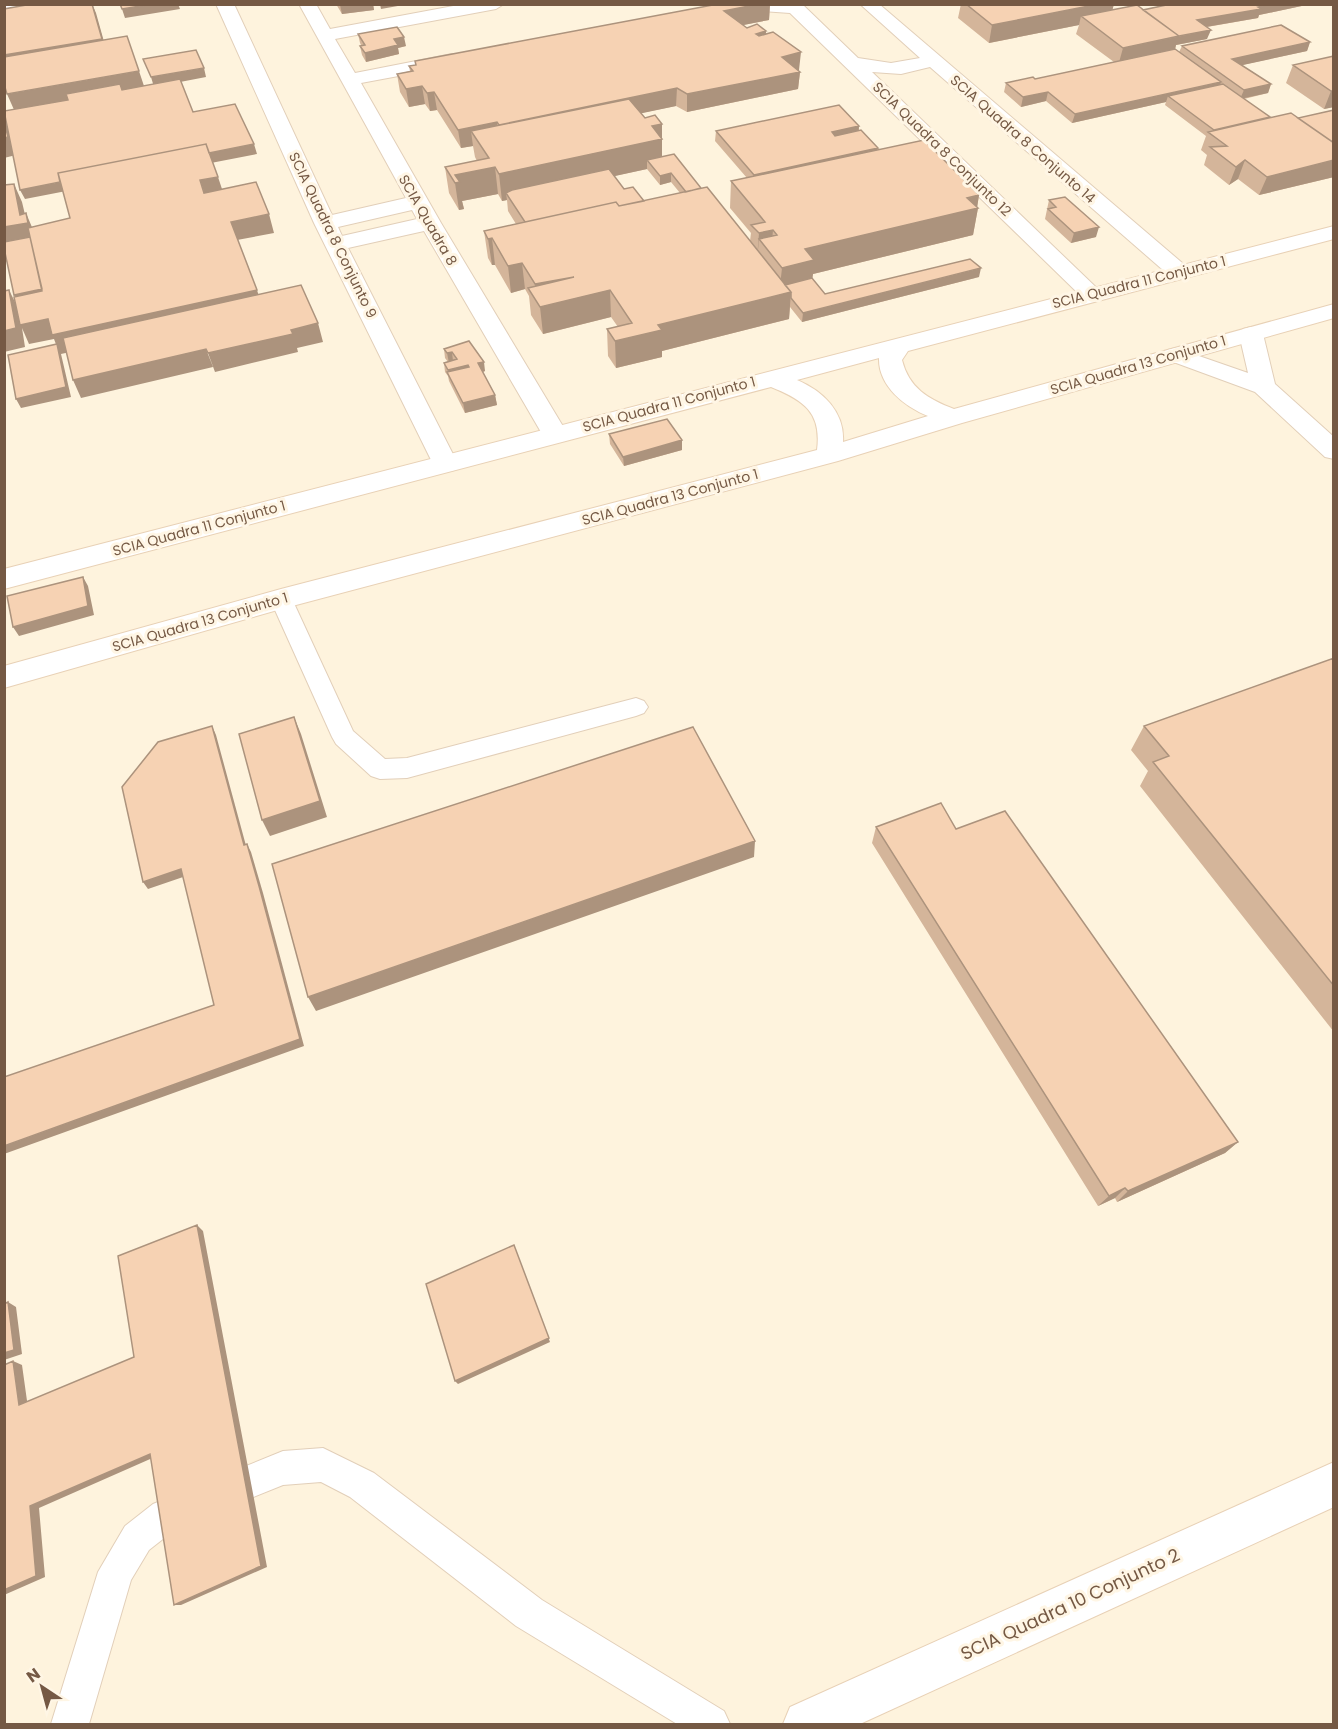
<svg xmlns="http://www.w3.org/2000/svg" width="1338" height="1729" font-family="Poppins,sans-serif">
<rect width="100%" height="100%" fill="#fef3dd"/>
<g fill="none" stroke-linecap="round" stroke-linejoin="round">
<!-- lane casing -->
<g stroke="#e2cfb9" stroke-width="2">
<path id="lane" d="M281,591L289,593L292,599L353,731L385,759L407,758L636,698L644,701L648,707L644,713L636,716L407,778L380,779L371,776L336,744L332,737L270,599L273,593Z
M323,1448L374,1473L542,1600L724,1711L730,1724H677L516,1626L350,1497L321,1482L283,1485L177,1528L149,1550L131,1580L89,1724H51L98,1572L125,1526L153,1504L283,1451Z"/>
</g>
<!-- street casing -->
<g stroke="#e2cfb9" stroke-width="2">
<path id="street" d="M4,4H24L22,8L4,11Z
M216,4H234L332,215L406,198L299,4H316L330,29L464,4H504L496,9L335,39L355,73L452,54L459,56L461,60L459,64L452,66L361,83L441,223L567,433L563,439L554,441L545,439L424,231L348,248L458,464L454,470L445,472L436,470L314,223ZM412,210L417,219L342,236L338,227Z
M802,4L858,58L891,63L920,58L860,4H879L1187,267L1190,272L1187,277L1179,279L1171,277L930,67L901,74L872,72L1103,294L1100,299L1092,301L1084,299L790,13L750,10L724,14L718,13L715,9L721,4Z
M1251,327L1259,329L1263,334L1275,384L1334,437V459L1325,457L1255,392L1168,360L1164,355L1168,350L1176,348L1248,373L1239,334L1243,329Z"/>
</g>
<!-- secondary casing -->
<g stroke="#e8d1b6" stroke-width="2">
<path id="secondary" d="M1334,226V239L908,351L902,360C909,388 928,399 954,409L1334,304V318L962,423L838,461L281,609L4,688V666L281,589L817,450C822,412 803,400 771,387L4,589V569ZM879,358C878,386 905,407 928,416L843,442C845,412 823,391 797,380Z
M1334,1462V1507L860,1724H783L790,1707Z"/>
</g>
<!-- lane -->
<use href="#lane" fill="#fff" fill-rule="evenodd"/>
<!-- street -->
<use href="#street" fill="#fff" fill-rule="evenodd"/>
<!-- secondary -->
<use href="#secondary" fill="#fff" fill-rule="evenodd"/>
</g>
<!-- wall -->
<path fill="#d4b59a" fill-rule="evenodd" d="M336,4H373L374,10L342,14Z
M718,4H770L769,20L743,25L747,28L766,31V34L799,70H798L800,72L798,89L687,112L676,106L641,113L645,118L662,124V156L701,188L750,241L751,233L730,208L731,181L747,178L715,141L716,131L859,126V131L878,148L877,150L979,195L977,207L978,208L973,235L813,274L812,279L825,294L979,277L802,322L790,307L789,319L662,351V357L616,368L608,356L607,329L618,327L611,317L543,334L531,315L529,296L525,289L511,293L495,265H492L488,258L484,231L516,224L508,211L507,200L502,201L498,194L462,201L464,209L459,210L449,193L445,167L477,161L475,157L473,146L461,148L437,110L430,111L425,104L409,107L400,92L397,74L410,71L409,66L415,65V61ZM647,169L660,185L671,182L680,193L644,201L624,189L614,176Z
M961,4H1114L1112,10H1143L1171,4H1311L1259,15L1258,18L1207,27V39L1176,45L1175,49L1179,52L1182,46L1310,42L1307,51L1242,65L1271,84L1268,93L1244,99L1270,117L1298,118L1334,110V177L1259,195L1238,179L1229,185L1204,165L1207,155L1201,150L1206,136L1165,105L1166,102L1072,123L1046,101L1021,107L1004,92L1006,83L1035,79L1114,62L1076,34L1079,25L989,43L958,18Z
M358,34L406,46L398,48L399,54L366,62L362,55L360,46L361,45L360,43Z
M1334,56V107L1324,109L1286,83L1293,65Z
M1049,200L1096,237L1071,243L1045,219Z
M469,341L485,371L483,372L495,395L497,405L465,413L449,381L448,376L445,372L444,363L448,362L445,358L444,349Z
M609,434L682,450L624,466L610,444Z
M1334,658V1032L1140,786L1148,771L1131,750L1144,726Z
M876,827L956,829L1238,1142L1225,1153L1117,1202L1115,1198L1098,1206L872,843Z"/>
<!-- shaded-wall -->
<path fill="#ac937d" d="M92,4L96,13L108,56L4,74V55Z
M152,4H178L180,9L125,18L122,9Z
M345,4H373L374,10L342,14L340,5Z
M380,4H409L381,9Z
M759,4H770L769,20L723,29L724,11Z
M1099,4H1114L1110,19L1081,16L1079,25L989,43L992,25Z
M1272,4H1311L1259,15L1258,18L1194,29L1197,20Z
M1211,30L1207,39L1176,45L1174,54L1118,66L1123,48Z
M766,31L765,49L756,34Z
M404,37L406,46L398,48L399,54L366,62L365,53L394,39Z
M1310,42L1307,51L1229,68L1232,59Z
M801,52L799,70L781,75L782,57Z
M204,68L206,77L154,87L151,77Z
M139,71L145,89L15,112L7,94Z
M800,72L798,89L687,112V94Z
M1221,82L1218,91L1168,96L1166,102L1072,123L1075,114Z
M1271,84L1268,93L1240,99L1244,90Z
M422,86L425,104L409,107L406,89Z
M677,88L676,106L501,143L499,125Z
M1331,91H1334V107L1324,109Z
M434,92L437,110L430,111L427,93Z
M1048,92L1046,101L1021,107L1023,97Z
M4,104L16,155L4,158Z
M497,122L499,140L471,131L473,146L461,148L458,130Z
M662,124V166L647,160V169L510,199L506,193L507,200L502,201L499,174L652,126Z
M859,126L858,136L831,142L832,132Z
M254,144L257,154L25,199L20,190Z
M878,148L876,157L753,185L754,175Z
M1245,160L1238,179L1229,185L1236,167Z
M1334,160V177L1259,195L1267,177Z
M495,167L498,194L462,201L464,209L459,210L455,183V175Z
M671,173V182L660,185V176Z
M218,177L224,195L206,198L200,180Z
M14,184L22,202L27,223L26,213L34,232L48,298L18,305L14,295L4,248V227L20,215Z
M979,195L977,208H978L973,235L813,274L811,287L791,292L789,319L662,351V357L616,368L615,341L658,325L779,295L782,268L805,249Z
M269,214L274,233L237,240L231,222Z
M1099,227L1096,237L1071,243L1074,233Z
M773,230L771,254L759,239L757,260L759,233Z
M492,238L495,265H492L488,239Z
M522,263L525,289L511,293L508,266Z
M981,268L979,277L802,322L803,313Z
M574,277L610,290L611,317L543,334L540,307L537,302L535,284Z
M9,290L18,308L48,319L257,290L263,309L61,354L71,397L21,408L16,399L57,347L54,339L29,344L22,328L25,347L4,352V331Z
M318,323L323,342L297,348L298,352L215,372L208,353L291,330Z
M206,349L213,367L81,398L73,380Z
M452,352L453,361L449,363L447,353Z
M484,362L485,371L480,373L478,363Z
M468,365L470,374L450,377L448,370Z
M495,395L497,405L465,413L463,403Z
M682,440V450L624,466L623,457Z
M83,577L88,586L94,615L19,636L13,627Z
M294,717L301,734L327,817L270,836L262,820Z
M212,726L216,735L248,853L244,845Z
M755,841L754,857L316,1011L308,997Z
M247,844L251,852L263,893L304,1046L4,1154V1146L300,1039Z
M181,869L186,876L148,889L143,882Z
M1238,1142L1225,1153L1117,1202L1128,1191Z
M1125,1188L1115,1198L1098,1206L1109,1196Z
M197,1225L203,1231L267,1567L181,1605H174Z
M514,1245L550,1342L458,1384L455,1381Z
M8,1302L16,1307L22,1354L4,1360Z
M13,1361L22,1365L28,1408L19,1405Z
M150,1454L157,1456L39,1508L45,1577L4,1595V1590L30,1506Z"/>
<!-- building -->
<path fill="#f6d2b3" stroke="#ac937d" stroke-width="1.5" d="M32,4H92L102,39L4,55V9Z
M120,4H152L122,9Z
M718,4H759L724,11L747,28L757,24L766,31L756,34L759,36L773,32L801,52L782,57L800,72L687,94L677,88L499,125L497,122L458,130L434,92L427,93L422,86L406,89L397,74L413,71L409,66L416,65L415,61Z
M966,4H1099L992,25Z
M1171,4H1272L1258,7L1261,9L1197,20L1211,30L1179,36L1143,10Z
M1137,5L1179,36L1123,48L1081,16Z
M1281,25L1310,42L1232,59L1271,84L1244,90L1182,46Z
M397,27L404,37L394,39L398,45L365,53L360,46L365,45L358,34Z
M127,36L139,71L7,94L4,84V57Z
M1175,49L1221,82L1075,114L1048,92L1023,97L1006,83L1033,77L1035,79Z
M196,50L204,68L151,77L143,59Z
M1334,56V91H1331L1293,65Z
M180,79L193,112L235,104L254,144L209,153L206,144L58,173L60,182L20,190L4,111L68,100L66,94L120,84L122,90Z
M1223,84L1270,117L1214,130L1168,96Z
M629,99L645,118L655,115L662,124L652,126L662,139L499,174L495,167L455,175L460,182L455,183L445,167L489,158L471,131Z
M839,105L859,126L832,132L835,136L861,130L878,148L754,175L716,131Z
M1334,110V143L1298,118Z
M1291,113L1334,143V160L1267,177L1245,160L1236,167L1210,147L1227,146L1208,132Z
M4,121L8,137L4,138Z
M924,140L979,195L967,198L978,208L805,249L814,260L782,268L759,239L777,235L773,230L759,233L751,225L765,222L731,181Z
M206,144L218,177L200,180L204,193L256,182L269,214L231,222L257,290L52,335L48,319L20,325L14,297L42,291L28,228L70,218L58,173Z
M674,154L701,188L686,192L671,173L660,176L647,160Z
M609,169L624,189L633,187L644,201L619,206L616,202L525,222L506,193L512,190Z
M14,184L20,215L26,213L28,223L4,227V185Z
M707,187L791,292L658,325L662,330L615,341L607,329L632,323L610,290L540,307L528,288L574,277L535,284L522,263L508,266L492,238L488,239L484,231L616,202L619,206Z
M1065,197L1099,227L1074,233L1048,209L1056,207L1049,200Z
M30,237L42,289L14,295L4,248V242Z
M970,259L981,268L803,313L791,298V292L785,285L812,278L825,294Z
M301,285L318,323L291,330L293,334L208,353L206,349L73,380L63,338Z
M9,290L16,328L4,331V291Z
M469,341L484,362L478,363L495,395L463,403L447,372L469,367L468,365L448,370L444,363L457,359L452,352L447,353L444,349Z
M57,344L66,387L16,399L8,355Z
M667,419L682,440L623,457L609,434Z
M83,577L88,606L13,627L7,596Z
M1334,658V986L1153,762L1169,756L1144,726Z
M294,717L320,801L262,820L239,734Z
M212,726L244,845L247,844L259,886L300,1039L4,1146V1077L214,1005L181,869L143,882L122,787L158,742Z
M693,727L755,841L308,997L272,864Z
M941,803L956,829L1005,811L1238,1142L1128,1191L1125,1188L1109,1196L876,827Z
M197,1225L261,1566L174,1605L150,1454L30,1506L36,1576L4,1590V1365L13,1361L19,1405L134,1357L118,1256Z
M514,1245L549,1338L455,1381L426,1284Z
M8,1302L14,1350L4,1353V1304Z"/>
<g text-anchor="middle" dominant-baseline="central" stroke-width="6" stroke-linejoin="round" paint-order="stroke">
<!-- far-street labels -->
<g font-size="14" fill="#755944" stroke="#fff6e5">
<text transform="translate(1023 139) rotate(41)">SCIA Quadra 8 Conjunto 14</text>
<text transform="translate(942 149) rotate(44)">SCIA Quadra 8 Conjunto 12</text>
<text transform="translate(428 220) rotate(60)">SCIA Quadra 8</text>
<text transform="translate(333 235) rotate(64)">SCIA Quadra 8 Conjunto 9</text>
<text transform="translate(1139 282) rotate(-14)">SCIA Quadra 11 Conjunto 1</text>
<text transform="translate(1138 365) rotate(-16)">SCIA Quadra 13 Conjunto 1</text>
<text transform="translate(669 404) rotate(-15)">SCIA Quadra 11 Conjunto 1</text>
<text transform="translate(670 497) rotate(-15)">SCIA Quadra 13 Conjunto 1</text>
<text transform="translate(199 528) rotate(-15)">SCIA Quadra 11 Conjunto 1</text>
<text transform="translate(200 622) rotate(-16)">SCIA Quadra 13 Conjunto 1</text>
</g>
<!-- near-street labels -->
<g font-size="18" fill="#755944" stroke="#fff6e5">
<text transform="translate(1070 1604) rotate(-25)">SCIA Quadra 10 Conjunto 2</text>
</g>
</g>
<!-- border -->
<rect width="1338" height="1729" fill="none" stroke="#755944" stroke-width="12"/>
<!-- north arrow -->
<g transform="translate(42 1687) rotate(324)" stroke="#fff6e5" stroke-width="4.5" paint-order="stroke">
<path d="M0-4.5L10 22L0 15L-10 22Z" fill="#755944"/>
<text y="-9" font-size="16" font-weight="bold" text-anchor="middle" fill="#755944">N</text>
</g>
</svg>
